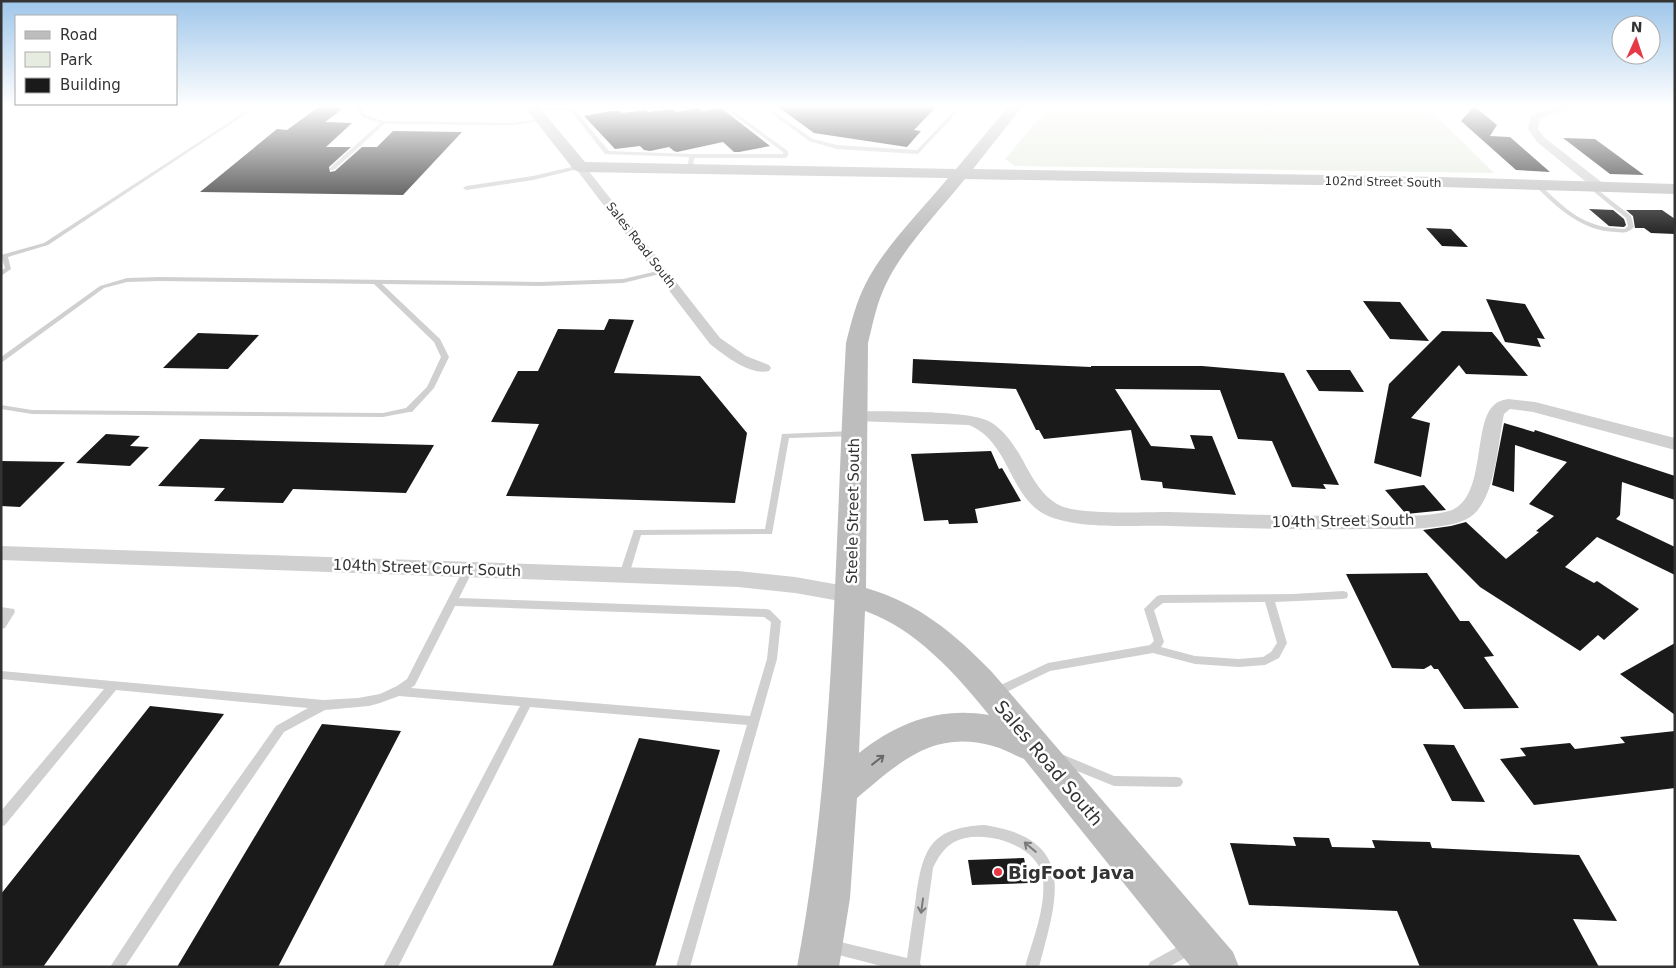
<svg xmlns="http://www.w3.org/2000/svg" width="1676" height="968" font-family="'DejaVu Sans',sans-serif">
<rect width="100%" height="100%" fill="#fff"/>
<!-- green -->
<path fill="#e6ecdf" d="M1050,106H1252C1266,110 1282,115 1294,106H1426L1494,173L1015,166L1005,159Z"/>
<!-- building -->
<path fill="#1a1a1a" d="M320,106H337L341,110L325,122L352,123L326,147H351L329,167L330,172L335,171L362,147H377L393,131L462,132L403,195L200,192L277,129L287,130Z
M777,106H937L914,130L921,131L907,147L814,133Z
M1474,106L1497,125L1490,136L1510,137L1550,172L1516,170L1461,121Z
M698,108L702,111L721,108L770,146L739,152H734L723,142L677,152L674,151L669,147L650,151L644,150L640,146L615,149L584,116L611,111H619L622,113L646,110L648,112L673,109L676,112Z
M1563,138L1595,139L1644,175L1610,174Z
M1589,209L1613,210L1624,219L1626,225L1624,227L1609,226Z
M1626,210H1662L1675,219V234L1651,233L1644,228H1635L1633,216Z
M1426,228L1451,229L1468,247L1442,246Z
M1486,299L1525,304L1545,339L1537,338L1541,347L1505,342Z
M1363,301L1400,302L1429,341L1390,339Z
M609,319L634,320L614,373L700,376L747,433L735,503L506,496L539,424L491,422L518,371H538L558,329L604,330Z
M1442,331L1492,332L1528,376L1466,374L1459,365L1411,418L1430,423L1421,477L1374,463L1389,384Z
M198,333L259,335L228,369L163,368Z
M913,359L1091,367V366H1202L1284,373L1339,485L1323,484L1326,489L1292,487L1272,441L1238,439L1220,390L1115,389L1151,446L1195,449L1190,435L1212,436L1236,495L1163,488L1162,482L1141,480L1131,430L1044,439L1039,430H1036L1016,389L912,383Z
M1306,370H1350L1364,392L1319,391Z
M1504,423L1534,432L1535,430L1675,476V500L1622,482L1620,515L1616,519L1675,547V575L1597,537L1565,567L1594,583L1597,581L1639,609L1604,640L1598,635L1580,651L1480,587L1423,530L1451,526L1466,522L1506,559L1539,532L1536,531L1554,516L1529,504L1567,462L1515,445L1514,492L1492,485Z
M106,434L140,436L130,446L149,447L130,466L76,463Z
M200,439L434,445L406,493L293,489L283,503L214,501L225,488L158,486Z
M991,451L999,469L1002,468L1021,501L975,509L978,523L949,524L948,520L924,521L911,454Z
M1,461L65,462L20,507L1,506Z
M1424,485L1446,510L1406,514L1385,490Z
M1427,573L1460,621H1469L1494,656L1484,657L1519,708L1464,709L1438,669H1434L1431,665L1424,669L1392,668L1346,574Z
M1675,643V715L1620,674Z
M150,706L224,714L43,967H1V894Z
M322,724L401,731L278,967H177Z
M1675,731V788L1534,805L1500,759L1526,756L1520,748L1570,743L1575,749L1625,743L1620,737Z
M639,738L720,750L655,967H552Z
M1423,744L1454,745L1485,802L1452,801Z
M1293,837L1329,838L1332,847L1375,848L1372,840L1393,841L1430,842L1432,848L1579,855L1617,921L1573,919L1599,967H1420L1397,911L1249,905L1230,843L1296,846Z
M1024,858L1029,883L972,885L968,860Z"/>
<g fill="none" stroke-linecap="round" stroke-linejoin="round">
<!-- lane -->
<path fill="#d0d0d0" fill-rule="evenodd" d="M254,106H258L48,245L8,257L11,269L1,276V271L5,268L1,255L44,243Z
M363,106H367L362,111L368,116L383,121L513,123L542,119L544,120L513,125L384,124L334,170H330V168L380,123L364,118L357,112V110Z
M691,106L689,107L575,110L609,151L692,154H783V152L722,106H726L788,151V156L785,158H694L693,170L690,172L687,170L689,157L605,154L570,110H534L532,109L534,108Z
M762,106H766L813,139L837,145L917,150L959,106H963L918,154L837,149L809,141Z
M580,165L583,167L582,168L533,180L466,190L463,188L466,186L533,176Z
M1535,184H1539C1567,210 1583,228 1625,229L1628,226L1626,218L1588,187L1593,186L1631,216L1634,227C1628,233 1624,233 1616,232C1582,231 1559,209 1535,186Z
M662,270L664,271V273L623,283L540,286L382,284L440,339L449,357L434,388L412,412H409L383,417L32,414L1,409V405L32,410L383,413L406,408L427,387L441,357L434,342L374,284L160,281L127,282L104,288L1,363V357L100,286L127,278L160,277L540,282L623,279Z
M853,431L856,432L857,434L856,436L789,438L772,534L641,535L629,575L627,578H621L619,575L634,530L765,529L782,434Z
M468,566L471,567L473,570L459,598L766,609L770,610L781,621L777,659L690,967H676L747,725L530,707L398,967H383L520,706L399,696L380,703L369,706L325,710L284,732L183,879L125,967H110L173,871L276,726L308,708L116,690L5,825L1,827V811L104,689L1,679V671L323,700L358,698L380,694L397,686L407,679L463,570L465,567ZM455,606L764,617L771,622L767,659L750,716L411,688L415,685Z
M1343,591L1347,592L1348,595L1347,598L1343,599L1275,602L1287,643L1279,658L1265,665L1239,667L1195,664L1153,653L1050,671L998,696L994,698L990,696L989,693L990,690L1048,663L1150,645L1154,641L1144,609L1157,596L1161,595L1293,594ZM1265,602L1277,643L1271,652L1263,657L1239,659L1195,656L1161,647L1164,642L1154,610L1163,603Z
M1,607L14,609L15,612L5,628L1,629L2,615Z
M1059,753L1114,776L1177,777L1181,778L1183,782L1181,786L1177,787L1114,786L1055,762L1053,758L1055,754Z
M984,825C1079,839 1057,898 1039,967H1025C1033,939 1048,902 1042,874C1034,843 980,828 954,842C944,848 938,857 933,868L920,963L922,967H885L827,952L825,947L827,942L832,940L907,958C910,938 913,917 916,897C923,849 930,828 984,825Z
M1190,940L1195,942L1197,947L1195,952L1169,967H1148L1150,962Z"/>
<!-- street -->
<path fill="#d0d0d0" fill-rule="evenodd" d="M1560,106H1579L1578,108L1555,113L1540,119L1538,129L1545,138L1604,184L1606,187L1604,190H1596L1537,142L1528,129L1531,115Z
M580,164L584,165L720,338L746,356L769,365L771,368L769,371C750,376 724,355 710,344L576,169L574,167Z
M1508,399L1535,402L1675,438V450L1533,412L1510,409L1504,414C1498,441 1496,494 1474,514C1465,523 1448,525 1435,527C1413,530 1390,529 1367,529C1302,530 1236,528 1170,526C1136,525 1077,530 1046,515C1009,497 1010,442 969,425L854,421L848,420L845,416L848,412L854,411C883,412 972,409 992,423C1003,430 1011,441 1018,452C1029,470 1039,496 1061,506C1082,515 1143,512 1169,512C1237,514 1304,517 1371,515C1397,515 1424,518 1449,511C1487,500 1472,424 1494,405C1498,401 1503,400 1508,399Z
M1,546L738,571L795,577L851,587L859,589L862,595L859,601L851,603L795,593L738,587L1,560Z"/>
<!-- secondary -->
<path fill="#bdbdbd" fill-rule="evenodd" d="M524,106H538L585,162L956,169L1009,106H1023L973,169L1441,177L1675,184V194L1441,187L965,179C940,210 903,248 886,284C877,302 873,323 868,343L866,588C918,603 954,633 991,671L1233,952L1239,967H1191L1024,759C1014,755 1004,749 993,746C933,729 900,762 857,798L850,898L839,967H797C836,761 834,551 846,343C851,323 856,303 865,285C883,248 922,210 948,178L580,172L574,170ZM865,611C916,629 956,674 989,715C939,707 899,722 859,753Z"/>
</g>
<!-- one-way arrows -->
<defs><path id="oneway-shaft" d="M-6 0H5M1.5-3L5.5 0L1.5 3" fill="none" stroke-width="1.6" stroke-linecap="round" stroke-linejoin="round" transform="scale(1.25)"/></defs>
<use stroke="#6a6a6a" href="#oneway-shaft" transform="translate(878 760) rotate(-38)"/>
<g stroke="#7a7a7a">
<use href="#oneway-shaft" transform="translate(1030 847) rotate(-140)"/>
<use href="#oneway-shaft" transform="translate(922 906) rotate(98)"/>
</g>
<!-- sky -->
<linearGradient id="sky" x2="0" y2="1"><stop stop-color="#9ec6ea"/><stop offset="0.44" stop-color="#fff"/><stop offset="1" stop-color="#fff" stop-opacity="0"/></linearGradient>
<rect width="1676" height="241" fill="url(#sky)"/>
<!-- markers -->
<circle fill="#e63946" stroke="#fff" stroke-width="2" cx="998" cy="872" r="5"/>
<g text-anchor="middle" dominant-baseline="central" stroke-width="5" stroke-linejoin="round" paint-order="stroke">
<!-- far-street labels -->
<g font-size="12" fill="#333" stroke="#fff">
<text transform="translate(1383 182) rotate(1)">102nd Street South</text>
<text transform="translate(641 245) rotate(52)">Sales Road South</text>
</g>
<!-- street labels -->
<g font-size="15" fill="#333" stroke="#fff">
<text transform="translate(853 511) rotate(-89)">Steele Street South</text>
<text transform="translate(1343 521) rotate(-1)">104th Street South</text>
<text transform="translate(427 568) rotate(2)">104th Street Court South</text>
</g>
<!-- near-street labels -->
<g font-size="18" fill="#333" stroke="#fff">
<text transform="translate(1049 763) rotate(50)">Sales Road South</text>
</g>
<!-- near-poi labels -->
<g font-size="18" font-weight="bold" fill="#333" stroke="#fff" text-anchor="start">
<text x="1008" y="872">BigFoot Java</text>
</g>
</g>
<!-- border -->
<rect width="1676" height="968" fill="none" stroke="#333333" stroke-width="5"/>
<!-- legend -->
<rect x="15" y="15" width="162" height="90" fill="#ffffff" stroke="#adadad"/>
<rect x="25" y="31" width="25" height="8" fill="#bdbdbd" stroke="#adadad"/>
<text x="60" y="40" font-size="15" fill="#333333">Road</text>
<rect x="25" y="52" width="25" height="15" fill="#e6ecdf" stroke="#adadad"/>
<text x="60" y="65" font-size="15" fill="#333333">Park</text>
<rect x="25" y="78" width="25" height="15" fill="#1a1a1a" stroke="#adadad"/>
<text x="60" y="90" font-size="15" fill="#333333">Building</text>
<!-- north arrow -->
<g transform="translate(1636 40) rotate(3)"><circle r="24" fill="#ffffff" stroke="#adadad"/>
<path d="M0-4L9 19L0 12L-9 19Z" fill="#e63946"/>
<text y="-8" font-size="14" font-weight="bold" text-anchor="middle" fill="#333333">N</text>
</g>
</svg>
